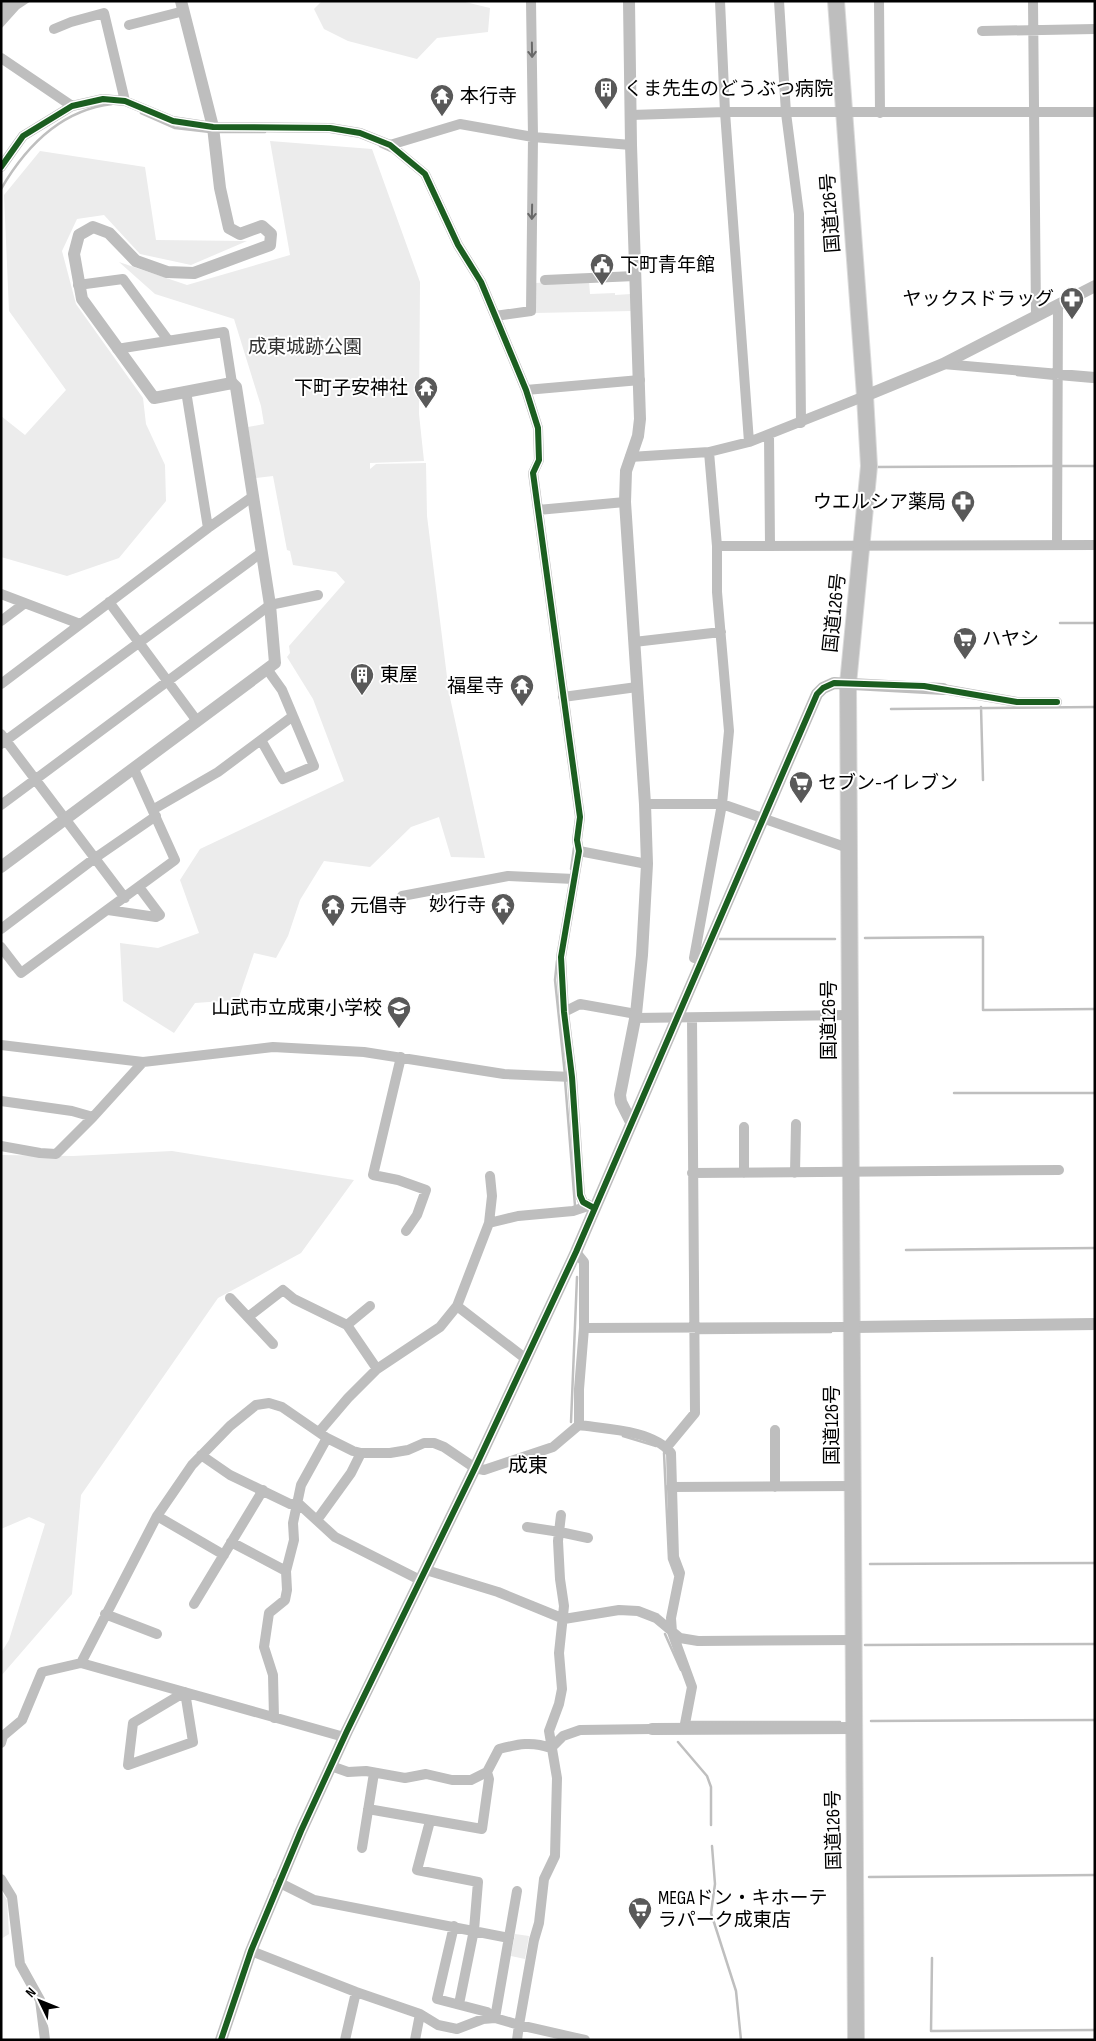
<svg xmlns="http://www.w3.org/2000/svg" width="1096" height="2041" font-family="'Sofia Sans Condensed','Noto Sans JP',sans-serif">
<rect width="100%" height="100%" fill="#fff"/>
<!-- green -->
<path fill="#ececec" d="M322,1H461L490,8L488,32L437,38L417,59L348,41L324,29L314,9Z
M270,141L372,149L420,282L419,414L424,461L370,463V469L376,464L426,463L427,516L449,693L485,858L451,857L439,817L411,827L370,867L324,861L300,900L288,936L276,958L254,953L238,1000L195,1003L174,1033L123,1001L120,943L158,948L199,933L180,880L200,849L344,781L313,699L287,657L290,653L289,646L345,582L336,572L293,565L290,551L287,550L273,476L256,478L248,427L264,424L261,406L234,319L155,294L119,262L187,285L290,255Z
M40,151L145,167L156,240L247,241L191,265L140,254L104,215L77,219L62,251L76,304L143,398L146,424L165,465L166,501L119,558L67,576L1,557V416L25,435L66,390L9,311L4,195Z
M589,281L590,294L615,293V295L631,294L632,311L535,313L534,283Z
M172,1151L354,1180L301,1253L218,1298L81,1495L72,1594L1,1676V1653L9,1640L45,1524L29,1517L1,1529V1155L73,1156Z
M1,1891L7,1900L9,1934L1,1939Z
M515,1934L529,1936L525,1959L511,1956Z"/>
<!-- water -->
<path fill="#bfbfbf" d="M1,1H31L19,9L1,29Z"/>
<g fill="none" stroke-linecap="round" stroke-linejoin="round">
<!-- stream -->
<path stroke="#bfbfbf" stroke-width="2.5" d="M141,113L175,128L210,132
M218,132H265
M380,146L391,151
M1,189C26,146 62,110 112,104
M1017,375L1056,379
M1061,379L1095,382
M1061,466H1095
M876,467L1056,466
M1060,623H1095
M981,707L983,780
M891,709L1095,707
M571,869L574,848
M865,938L983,937V1010L1095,1009
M720,939H835
M557,961L555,980L565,1075
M565,1080L575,1206
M954,1093H1095
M906,1250L1095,1248
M696,1333L831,1332
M571,1422L577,1277
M623,1436L656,1446
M664,1453L669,1559L675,1575
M870,1564L1095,1563
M665,1634L681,1670
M865,1645L1095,1644
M871,1721L1095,1720
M690,1722H840
M678,1742L707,1776L711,1787V1825
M712,1846L715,1884L711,1913L736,1991L741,2040
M869,1877L1095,1875
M932,1958L931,2031L1095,2030"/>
<!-- trunk casing -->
<g stroke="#dbdbdb" stroke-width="18">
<path id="trunk" d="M836,1L865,396L869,466L848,684L856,2040"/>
</g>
<!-- minor -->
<path stroke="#bebebe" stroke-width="10" d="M720,1L725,112L749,442
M779,1L786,113L799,214L801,423
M879,1L880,113
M1033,1L1036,316
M129,25L184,11
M54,29L71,22L104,13L125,101
M982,31L1095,29
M1,58L72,106
M631,115L725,112H1095
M390,145L460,124L533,137L631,145
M1,167L23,136L72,106L103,99L125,101L173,121L213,127L330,128L360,133L390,145L425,174L458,245L481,282L526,390L538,428L539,460L533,473L580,817L577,840L579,851L561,957L564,1012L572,1077L580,1195L583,1202L594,1208
M545,280L635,276
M78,285L123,279L168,340
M495,316L531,311L533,137L531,1
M117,349L224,332L232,383
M943,364L1095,377
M526,390L640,380
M186,391L208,528
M769,435L770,546
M630,457L709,452L749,442L865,396
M538,510L625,502
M1057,545L1058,305
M717,546L1095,545
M1,594L80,624
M109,602L197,721
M1,621L25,603
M634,642L721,632
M1,684L208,528L252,497
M943,689L1017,702H1057
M563,697L637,687
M1,734L125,898
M261,740L283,779L314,766L282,690L267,669
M1,744L261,553
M645,804H722L848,848
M1,805L270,605L318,595
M154,809L218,772L293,716
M579,851L647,864
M402,896L508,876L574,879
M108,910L156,917L160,915L139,887
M1,929L95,858L156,816
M1,947L21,973L175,860L134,769
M702,960L694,958L722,804L729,731L717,592V546L709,452
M564,1012L580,1004L636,1014
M635,1018L849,1015
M1,1045L143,1062L273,1047L364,1052L504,1074L572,1077
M401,1057L373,1175L398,1180L426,1190L417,1215L406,1231
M1,1101L72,1111L93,1117
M744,1127V1173
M1,1146L40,1153L56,1154L93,1117L143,1062
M692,1173L1059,1170
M795,1173L796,1124
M489,1223L518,1216L573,1211L588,1206
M230,1298L273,1344
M370,1306L347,1325L377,1369
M457,1306L526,1359
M248,1317L283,1290L294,1299L347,1325
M584,1328L852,1327
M579,1425C606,1429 653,1430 671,1453L674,1557L680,1573L671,1618L672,1632L692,1687L684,1729
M775,1430V1487
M319,1432L348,1398L377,1369L440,1327L457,1306L489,1223L492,1196L490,1176
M666,1448L695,1413L692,1018
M201,1455L230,1475L290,1504H299L335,1537L420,1580
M671,1487L853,1486
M561,1515L558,1541L560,1579L564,1606L559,1653L562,1689L559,1704L549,1731L557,1778L555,1856L544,1879L539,1923L534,1940L519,2025L585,2040
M157,1516L224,1555
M317,1520L351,1473L361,1453
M527,1527L560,1532L588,1538
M231,1542L286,1571
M426,1570L498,1592L564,1619L619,1610L638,1611L656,1618L680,1638L698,1641L853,1640
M194,1604L263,1490
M105,1614L157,1634
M81,1663L157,1516L192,1465L230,1426L256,1405L269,1403L282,1407L327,1438L353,1451L361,1453H390L408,1450L424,1443H434L444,1447L475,1468L484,1470L553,1447L579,1425V1389L584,1328V1262L576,1252
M185,1692L193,1742L128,1765L133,1723Z
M274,1718L273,1675L264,1647L269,1613L285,1600L287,1590L286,1571L294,1540L293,1523L301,1485L327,1438
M1,1743L3,1736L22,1720L42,1672L81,1663L344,1737
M551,1748L563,1736L580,1730L652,1729
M331,1766L348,1772L366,1771L405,1778L426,1774L452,1780H471L487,1772
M368,1809L482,1829L489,1779L487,1772L499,1749C518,1744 532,1741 551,1748
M430,1821L417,1870L478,1882L474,1930L459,2004
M362,1848L374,1773
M1,1879L12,1897L20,1964L40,2000L45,2040
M278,1882L314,1900L509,1938
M454,1926L437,1999L487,2012L495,2018L517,1891
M251,1951L356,1992L420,2014L438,2025L457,2029L483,2019L495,2018L519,2025L517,2040
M345,2040L356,1992
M415,2040L420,2014"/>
<!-- tertiary -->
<path stroke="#bebebe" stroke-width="12" d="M629,1L631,145L640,419L638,436L626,471L625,502L645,804L647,864L642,955L636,1014L620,1095L621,1102L631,1122
M865,396L943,364L1095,286
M1,867L275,663L270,605L236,387L232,383L154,398L82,299L74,254L79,235L93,227L109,233L136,261L167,272L194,273L270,245L271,234L262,226L240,234L229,228L220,188L213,127L181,1
M852,1327L1095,1324
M652,1729L853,1728
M221,2040L251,1951L301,1831L347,1731L475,1468L576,1252L817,694L823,688L834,683L943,689"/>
<!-- trunk -->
<use href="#trunk" stroke="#bebebe" stroke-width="16"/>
<!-- cycleway casing -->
<g stroke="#fff" stroke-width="9">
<path id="cycleway" d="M1,167L23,136L72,106L103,99L125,101L173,121L213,127L330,128L360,133L390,145L425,174L458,245L481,282L526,390L538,428L539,460L533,473L580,817L577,840L579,851L561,957L564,1012L572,1077L580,1195L583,1202L594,1208
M221,2040L251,1951L301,1831L347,1731L475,1468L576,1252L817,694L823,688L834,683L924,686L1017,702H1057"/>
</g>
<!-- cycleway -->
<use href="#cycleway" stroke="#1b5e20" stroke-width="6"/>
</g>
<!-- one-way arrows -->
<defs><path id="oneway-shaft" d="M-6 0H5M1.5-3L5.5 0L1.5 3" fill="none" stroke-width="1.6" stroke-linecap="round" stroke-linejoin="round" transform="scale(1.25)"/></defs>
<g stroke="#686868">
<use href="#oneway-shaft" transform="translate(532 50) rotate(89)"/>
<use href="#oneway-shaft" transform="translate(532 212) rotate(91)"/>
</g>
<!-- icons -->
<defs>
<g id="building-pin" transform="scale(1.25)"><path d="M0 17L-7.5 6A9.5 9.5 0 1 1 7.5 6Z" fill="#595959" stroke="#fff"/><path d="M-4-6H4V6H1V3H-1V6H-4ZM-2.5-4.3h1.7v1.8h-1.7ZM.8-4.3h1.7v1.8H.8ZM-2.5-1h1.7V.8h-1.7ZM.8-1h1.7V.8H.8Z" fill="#fff"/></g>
<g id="temple-pin" transform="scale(1.25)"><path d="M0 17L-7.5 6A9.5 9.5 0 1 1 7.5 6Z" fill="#595959" stroke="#fff"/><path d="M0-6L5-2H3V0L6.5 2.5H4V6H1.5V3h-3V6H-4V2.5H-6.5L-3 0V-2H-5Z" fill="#fff"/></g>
<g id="civic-pin" transform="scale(1.25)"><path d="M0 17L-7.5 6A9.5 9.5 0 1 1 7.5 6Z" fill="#595959" stroke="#fff"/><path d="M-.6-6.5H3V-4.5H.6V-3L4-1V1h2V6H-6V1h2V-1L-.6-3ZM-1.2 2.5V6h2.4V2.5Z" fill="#fff"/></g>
<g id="pharmacy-pin" transform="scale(1.25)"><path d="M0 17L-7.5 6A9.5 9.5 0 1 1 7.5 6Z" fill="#595959" stroke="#fff"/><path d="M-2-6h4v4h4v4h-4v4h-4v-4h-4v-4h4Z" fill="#fff"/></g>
<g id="supermarket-pin" transform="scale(1.25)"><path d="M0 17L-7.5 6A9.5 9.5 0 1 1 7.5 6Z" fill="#595959" stroke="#fff"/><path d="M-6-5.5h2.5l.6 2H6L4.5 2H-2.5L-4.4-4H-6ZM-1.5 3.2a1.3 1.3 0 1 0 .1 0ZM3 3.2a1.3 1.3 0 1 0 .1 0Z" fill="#fff"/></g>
<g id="school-pin" transform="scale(1.25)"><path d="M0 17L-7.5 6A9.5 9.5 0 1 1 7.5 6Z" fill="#595959" stroke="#fff"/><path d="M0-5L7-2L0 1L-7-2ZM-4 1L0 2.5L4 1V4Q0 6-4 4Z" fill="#fff"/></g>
</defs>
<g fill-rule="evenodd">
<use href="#building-pin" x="606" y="89"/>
<use href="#temple-pin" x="442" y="96"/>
<use href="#civic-pin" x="602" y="265"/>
<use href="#pharmacy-pin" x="1072" y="299"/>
<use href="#temple-pin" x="426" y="388"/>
<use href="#pharmacy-pin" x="963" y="502"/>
<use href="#supermarket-pin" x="965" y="639"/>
<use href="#building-pin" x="362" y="675"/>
<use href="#temple-pin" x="522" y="686"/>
<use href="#supermarket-pin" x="801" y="783"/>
<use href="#temple-pin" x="503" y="905"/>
<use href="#temple-pin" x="333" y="906"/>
<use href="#school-pin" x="399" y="1008"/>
<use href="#supermarket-pin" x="640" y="1909"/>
</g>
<g text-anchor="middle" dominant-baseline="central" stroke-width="4" stroke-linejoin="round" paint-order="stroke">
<!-- poi labels -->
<g font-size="19" fill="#000" stroke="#fff" text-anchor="start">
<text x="624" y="89">くま先生のどうぶつ病院</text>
<text x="460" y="96">本行寺</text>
<text x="620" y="265">下町青年館</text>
<text x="1054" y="299" text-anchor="end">ヤックスドラッグ</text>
<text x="408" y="388" text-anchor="end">下町子安神社</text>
<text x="946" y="502" text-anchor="end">ウエルシア薬局</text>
<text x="982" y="639">ハヤシ</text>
<text x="380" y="675">東屋</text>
<text x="504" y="686" text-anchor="end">福星寺</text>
<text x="818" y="783">セブン-イレブン</text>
<text x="486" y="905" text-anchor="end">妙行寺</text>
<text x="350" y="906">元倡寺</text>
<text x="382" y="1008" text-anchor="end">山武市立成東小学校</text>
<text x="658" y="1898">MEGAドン・キホーテ<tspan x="658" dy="22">ラパーク成東店</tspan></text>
</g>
<!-- street labels -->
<g font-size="19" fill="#000" stroke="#fff">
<text transform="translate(831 213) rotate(-94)">国道126号</text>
<text transform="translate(835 613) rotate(-84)">国道126号</text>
<text transform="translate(829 1020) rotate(-90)">国道126号</text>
<text transform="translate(832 1425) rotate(-90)">国道126号</text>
<text transform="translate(834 1830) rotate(-91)">国道126号</text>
</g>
<!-- park labels -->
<g font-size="19" fill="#333" stroke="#fff">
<text x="305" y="347">成東城跡公園</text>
</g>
<!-- neighbourhood labels -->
<g font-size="20" fill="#000" stroke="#fff">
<text x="528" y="1466">成東</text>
</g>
</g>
<!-- border -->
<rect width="1096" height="2041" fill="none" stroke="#000000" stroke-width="5"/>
<!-- north arrow -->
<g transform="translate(40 2001) rotate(313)" stroke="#ffffff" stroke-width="4" paint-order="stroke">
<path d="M0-4L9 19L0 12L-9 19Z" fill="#000000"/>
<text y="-8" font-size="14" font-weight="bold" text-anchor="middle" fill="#000000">N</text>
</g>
</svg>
